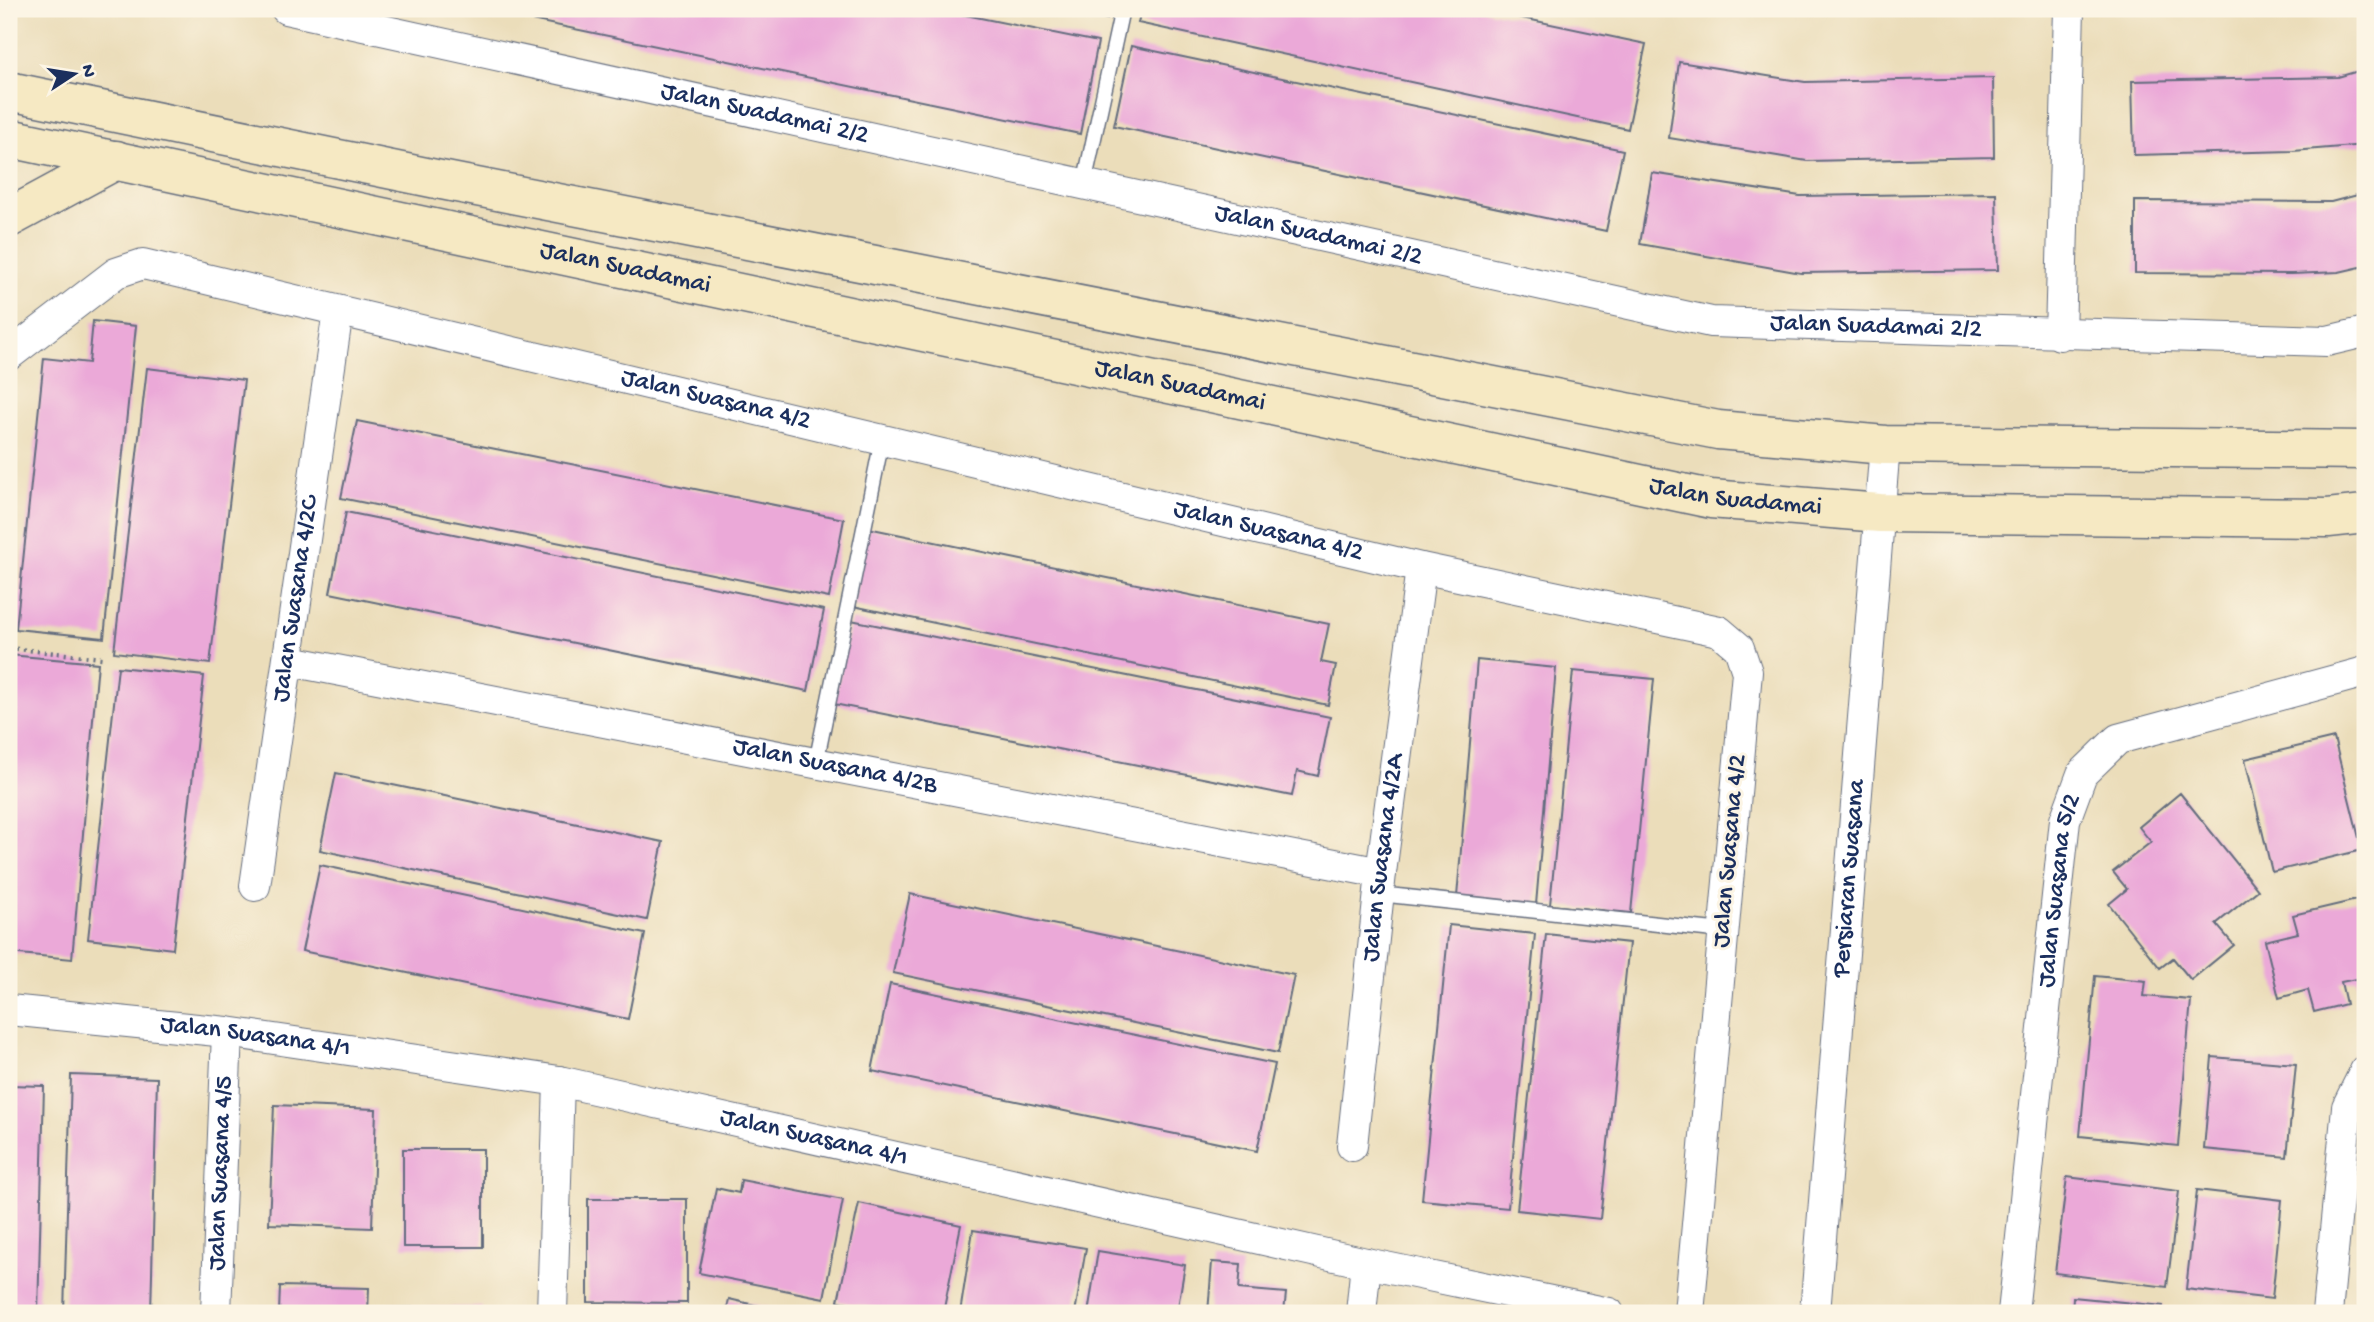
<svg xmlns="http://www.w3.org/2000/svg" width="2374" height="1322" font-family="'Gochi Hand',sans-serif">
<rect width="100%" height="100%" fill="#fcf5e5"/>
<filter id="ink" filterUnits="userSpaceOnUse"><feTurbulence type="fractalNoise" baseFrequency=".0143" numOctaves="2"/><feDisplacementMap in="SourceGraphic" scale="14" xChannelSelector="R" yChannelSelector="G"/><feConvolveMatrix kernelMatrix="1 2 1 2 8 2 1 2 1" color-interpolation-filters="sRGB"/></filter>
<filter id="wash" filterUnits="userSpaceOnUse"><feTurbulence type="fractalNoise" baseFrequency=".00686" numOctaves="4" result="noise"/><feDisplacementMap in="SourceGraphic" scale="28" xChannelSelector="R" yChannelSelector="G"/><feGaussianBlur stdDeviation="1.57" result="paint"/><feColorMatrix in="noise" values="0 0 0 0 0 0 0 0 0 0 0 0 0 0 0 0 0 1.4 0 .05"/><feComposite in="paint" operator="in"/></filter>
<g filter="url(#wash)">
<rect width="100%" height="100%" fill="#ebddba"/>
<g id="blocks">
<!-- building -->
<path fill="#eba9d8" d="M478,9H936L1098,42L1080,134Z
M1066,9H1109L1107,19Z
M1141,9H1479L1646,44L1628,129L1138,23Z
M1131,46L1623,150L1606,231L1114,126Z
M1679,62L1805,82L1993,78L1994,157L1807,161L1669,138Z
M2365,69V145L2293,151L2134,155L2132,81L2338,77Z
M1652,173L1800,196L1996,193L1998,270L1801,273L1640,244Z
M2365,193V266L2339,272L2292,274L2135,273V201L2331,202Z
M93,321L136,326L104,638L16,629L44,358L89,363Z
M147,368L244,380L210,664L114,652Z
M357,421L844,519L829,598L341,498Z
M346,512L824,610L808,691L330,593Z
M868,528L1329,624L1321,662L1336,665L1328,705L853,606Z
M851,620L1330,717L1318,776L1297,771L1292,796L834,704Z
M9,655L98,663L72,959L9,953Z
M1477,660L1556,668L1536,905L1457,897Z
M118,667L204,676L173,949L88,939Z
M1573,671L1654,679L1631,913L1550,905Z
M2334,738L2362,850L2272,872L2245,759Z
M336,773L663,842L647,920L320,850Z
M2180,793L2258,890L2216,924L2234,945L2191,980L2173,958L2160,968L2109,904L2127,889L2113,872L2151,842L2139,827Z
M320,865L645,934L628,1019L302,951Z
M910,894L1294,975L1278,1053L893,973Z
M2365,898V1013L2356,979L2341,982L2346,1004L2314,1012L2308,990L2279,998L2265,941L2298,933L2293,915Z
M1449,925L1535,934L1508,1208L1422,1200Z
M1546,934L1629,943L1600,1219L1517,1210Z
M2095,976L2146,981L2144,996L2191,1000L2178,1146L2080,1136Z
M890,984L1275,1064L1257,1151L872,1071Z
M2212,1057L2296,1064L2287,1157L2204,1149Z
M71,1075L157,1078L151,1313H64Z
M9,1085L44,1086L38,1313H9Z
M274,1105L376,1109L372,1228L269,1224Z
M403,1149H483V1247H403Z
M2067,1177L2179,1191L2167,1287L2055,1273Z
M741,1180L843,1200L824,1298L699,1273L716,1188L739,1193Z
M2197,1190L2282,1200L2272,1299L2186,1289Z
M588,1199H687V1303L588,1302Z
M859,1203L961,1225L943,1313H899L838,1301Z
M973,1230L1086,1248L1075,1313H960Z
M1098,1251L1185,1265L1177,1313H1088Z
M1212,1262L1241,1264L1239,1289L1286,1293L1284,1313H1208Z
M280,1286L369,1288L368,1313H279Z
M2073,1297L2163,1306L2162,1313H2072Z
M729,1299L785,1312V1313H726Z
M482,1307V1313H383V1308Z"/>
</g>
</g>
<g filter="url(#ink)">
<use href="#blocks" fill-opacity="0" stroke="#646c7e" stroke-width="2"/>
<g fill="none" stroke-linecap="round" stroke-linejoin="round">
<!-- lane casing -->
<g stroke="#646c7e" stroke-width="17">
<path id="lane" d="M1084,184L1122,9
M816,763L882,440
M1379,894L1723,931"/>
</g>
<!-- street casing -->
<g stroke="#646c7e" stroke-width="32">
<g id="street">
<path id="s1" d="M286,9L1711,322L2327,341L2365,332"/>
<path d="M2060,335L2069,9"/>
<path id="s2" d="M9,355L116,273L143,264L1421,568L1719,631L1739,648L1747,672L1689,1313"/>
<path id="s3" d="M290,661L1381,873"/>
<path id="s4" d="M255,886L338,311"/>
<path id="s5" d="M9,1010L227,1032L559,1081L1366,1263L1609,1313"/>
<path id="s6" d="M1352,1146L1381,873L1421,568"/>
<path id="s7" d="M216,1313L227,1032"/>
<path d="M552,1313L559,1081"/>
<path d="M1361,1313L1366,1263"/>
<path id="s8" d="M1815,1313L1885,445"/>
<path id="s9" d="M2013,1313L2065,820L2082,774L2118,739L2365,672"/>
<path d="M2327,1313L2347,1107L2365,1071"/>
</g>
</g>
<!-- secondary casing -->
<g stroke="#646c7e" stroke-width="41">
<g id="secondary">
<path d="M9,91L436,179L1718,430L1885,445L2365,450"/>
<path id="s10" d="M9,138L1711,499L1880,513L2328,518L2365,514"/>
<path d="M9,218L116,160"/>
</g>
</g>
<!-- path -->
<path stroke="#646c7e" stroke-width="4.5" stroke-dasharray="2 5" stroke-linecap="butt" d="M9,648L102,658"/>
<!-- lane -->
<use href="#lane" stroke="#fff" stroke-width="14"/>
<!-- street -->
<use href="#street" stroke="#fff" stroke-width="30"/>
<!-- secondary -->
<use href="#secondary" stroke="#f6e9c3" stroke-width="38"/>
</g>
</g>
<g text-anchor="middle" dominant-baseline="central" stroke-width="6" stroke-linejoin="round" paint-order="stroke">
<!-- street labels -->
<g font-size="26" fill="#1b2f5e" stroke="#fcf5e5">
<text stroke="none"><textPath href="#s1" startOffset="490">Jalan Suadamai 2/2</textPath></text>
<text stroke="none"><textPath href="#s1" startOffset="1057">Jalan Suadamai 2/2</textPath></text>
<text stroke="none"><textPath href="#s10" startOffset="630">Jalan Suadamai</textPath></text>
<text stroke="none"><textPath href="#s1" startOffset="1624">Jalan Suadamai 2/2</textPath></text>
<text stroke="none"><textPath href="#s10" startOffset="1197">Jalan Suadamai</textPath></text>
<text stroke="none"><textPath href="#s2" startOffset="752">Jalan Suasana 4/2</textPath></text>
<text stroke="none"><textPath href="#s10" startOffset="1764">Jalan Suadamai</textPath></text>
<text stroke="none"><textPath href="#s2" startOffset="1320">Jalan Suasana 4/2</textPath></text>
<text stroke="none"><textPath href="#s4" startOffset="290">Jalan Suasana 4/2C</textPath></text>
<text stroke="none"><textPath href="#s3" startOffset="555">Jalan Suasana 4/2B</textPath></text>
<text transform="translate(1731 851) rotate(-85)">Jalan Suasana 4/2</text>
<text stroke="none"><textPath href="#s6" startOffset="290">Jalan Suasana 4/2A</textPath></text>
<text stroke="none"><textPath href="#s8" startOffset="436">Persiaran Suasana</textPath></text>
<text stroke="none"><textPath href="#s9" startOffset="425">Jalan Suasana 5/2</textPath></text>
<text stroke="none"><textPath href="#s5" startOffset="248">Jalan Suasana 4/1</textPath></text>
<text stroke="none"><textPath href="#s5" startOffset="816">Jalan Suasana 4/1</textPath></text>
<text stroke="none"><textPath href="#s7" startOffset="140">Jalan Suasana 4/5</textPath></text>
</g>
</g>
<!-- margin -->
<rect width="2374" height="1322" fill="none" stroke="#fcf5e5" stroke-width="35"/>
<!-- north arrow -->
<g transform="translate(74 74) rotate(78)" stroke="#fcf5e5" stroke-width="5" paint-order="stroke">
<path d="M0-5L12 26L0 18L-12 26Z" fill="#1b2f5e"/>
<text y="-10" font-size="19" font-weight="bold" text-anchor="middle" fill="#1b2f5e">N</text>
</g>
</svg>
